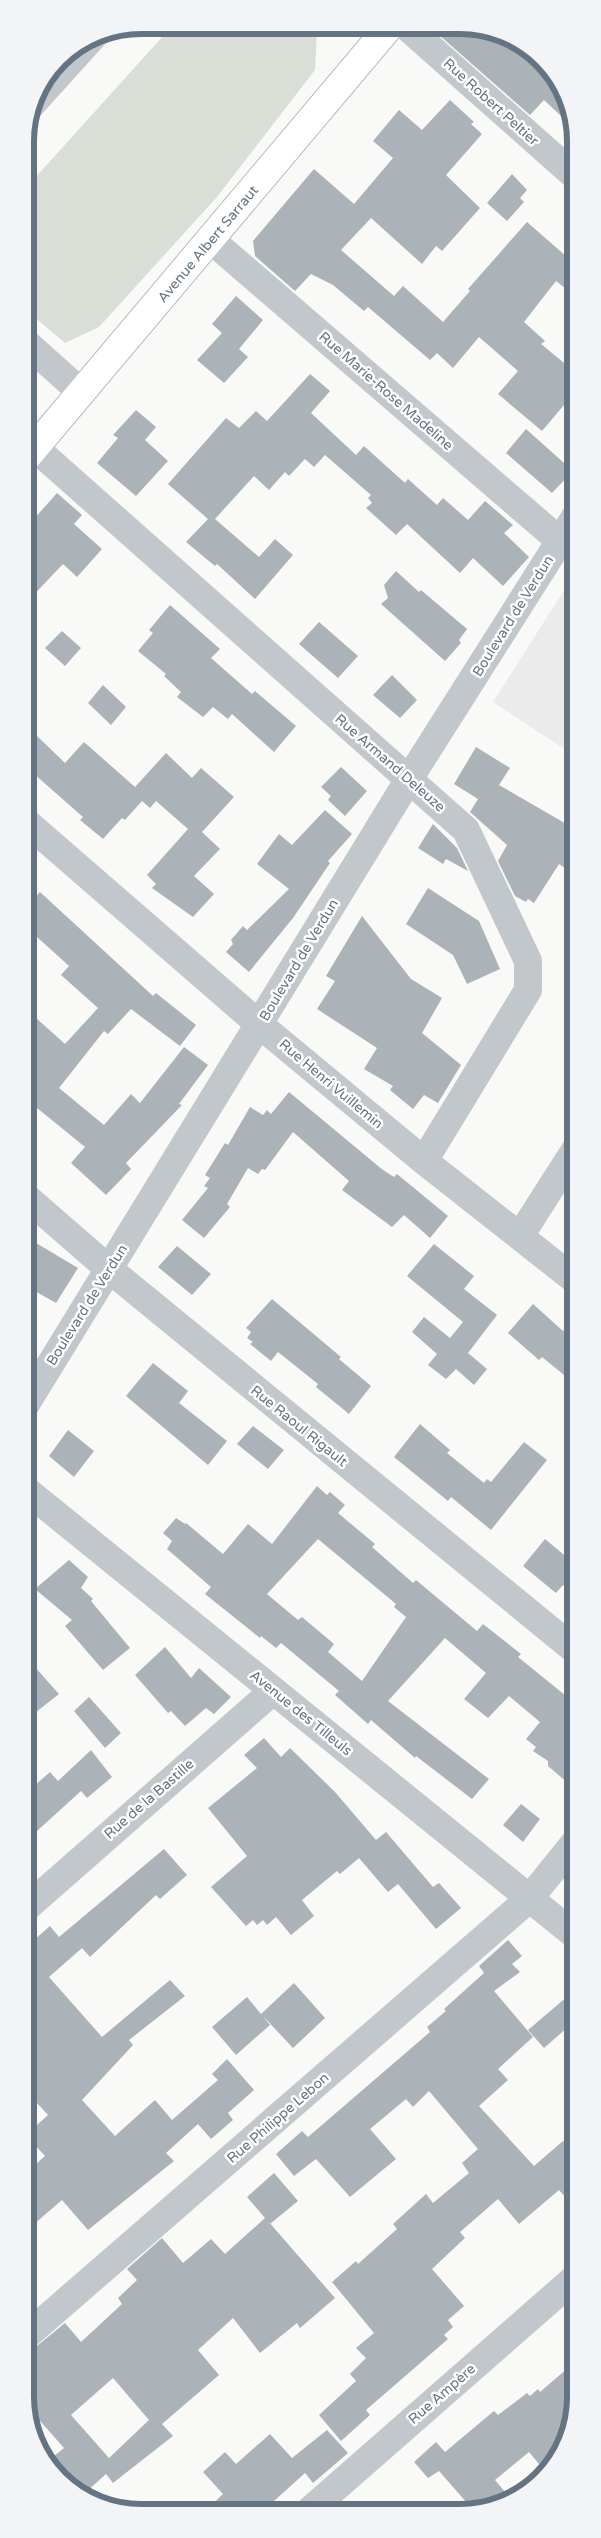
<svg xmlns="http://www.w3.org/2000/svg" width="601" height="2538" font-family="'Varela Round',sans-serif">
<rect width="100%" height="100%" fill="#f9faf7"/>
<!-- built -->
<path fill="#eaebea" d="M575,573V756L493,702Z"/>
<!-- green -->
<path fill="#d9dfd6" d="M173,25L314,26L317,30L315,70L217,197L99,327L65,343L25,309V189Z"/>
<!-- building -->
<path fill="#abb3b9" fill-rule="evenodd" d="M430,27H483L542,59L575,129L544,100L530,115Z
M450,100L474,122L471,124L482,134L446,175L480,208L442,251L436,246L422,264L371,218L341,250L394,296L403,286L443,322L470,291L468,289L527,222L575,264V296L556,281L524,322L545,341L541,344L575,372V392L542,431L498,394L518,371L479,337L453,368L437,353L430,360L368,307L364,311L333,285L311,274L295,291L255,256L253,241L314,169L354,204L393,158L373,141L399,110L422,130Z
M512,174L527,190L520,198L524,202L507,221L487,203Z
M236,296L263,320L239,349L248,357L224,383L197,360L222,333L212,324Z
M310,374L330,391L311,413L356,455L364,446L405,483L408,479L437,505L443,498L468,520L485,501L513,525L504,533L529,557L503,586L473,558L460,573L407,524L396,535L366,508L372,503L368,498L371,495L325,455L314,467L305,459L289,476L285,472L269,490L254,476L215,519L259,557L275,539L293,555L255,599L217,564L215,566L186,542L208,519L168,484L226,418L239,428L256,411L267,421Z
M136,410L156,427L145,440L168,461L136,496L97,463L118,438L113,435Z
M526,429L573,471L552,493L506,453Z
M57,493L82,515L74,524L102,549L77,577L63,564L25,604V529Z
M396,571L419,592L421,590L467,629L459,640L461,643L445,661L381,604L388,598L384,585Z
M170,605L220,649L211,658L252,694L255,691L296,726L274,752L232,714L228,719L213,707L203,717L177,697L181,692L164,676L166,674L138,651L153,633L149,630Z
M319,622L358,656L338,678L299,644Z
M62,631L81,648L65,666L45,648Z
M392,675L417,700L400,718L373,695Z
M103,685L126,707L111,725L88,703Z
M35,734L65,763L84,742L135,787L166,753L192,778L201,768L234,797L202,832L220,849L194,876L214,894L193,917L152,888L156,884L147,875L188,829L156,801L150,808L142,801L125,820L122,818L103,839L80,820L83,817L25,766V746Z
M476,747L510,768L499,785L575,829V875L559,864L534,903L528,899L526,902L515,896L498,861L507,845L470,812L478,799L454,784Z
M341,767L367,791L345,816L328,800L331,796L321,787Z
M325,810L352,834L328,861L330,863L293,918L249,972L226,952L233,944L231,940L243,926L247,930L289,889L257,864L279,834L292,845Z
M433,824L457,848L468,871L446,859L443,864L418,848Z
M428,888L479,921L500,969L467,984L453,955L406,924Z
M40,892L153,996L156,993L196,1025L180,1046L131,1009L108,1034L104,1031L59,1088L104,1125L131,1094L140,1103L184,1047L208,1065L179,1104L182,1105L126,1163L131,1169L106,1195L71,1163L85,1147L26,1099V1009L65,1044L98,1008L61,975L69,966L26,927V908Z
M362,916L411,979L442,998L422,1033L461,1065L438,1103L424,1095L413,1109L390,1090L393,1086L364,1069L377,1048L317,1009L335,981L326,976Z
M289,1092L383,1170L394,1177L397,1174L448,1216L430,1238L404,1215L392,1227L342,1190L349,1181L293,1132L265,1170L262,1169L258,1174L248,1168L227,1204L230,1207L204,1238L182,1220L208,1188L204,1186L210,1178L205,1175L225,1143L228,1145L250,1107L263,1115L267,1110L271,1114Z
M26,1237L78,1268L56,1303L26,1286Z
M434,1244L474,1276L464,1289L497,1315L468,1353L487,1369L474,1385L456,1369L446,1379L428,1365L437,1354L412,1332L424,1317L450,1338L463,1322L407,1276Z
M177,1246L211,1274L192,1295L158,1267Z
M272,1299L341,1357L339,1359L371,1386L349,1414L316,1387L318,1384L278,1352L271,1361L250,1344L253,1342L247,1338L251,1332L246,1328Z
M533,1304L563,1331L575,1317V1384L542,1357L539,1360L508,1333Z
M153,1363L188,1391L179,1403L227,1441L208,1465L126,1396Z
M420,1424L450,1450L447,1453L484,1483L487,1479L491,1482L524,1442L547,1460L491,1530L451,1497L448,1501L394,1457Z
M253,1426L284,1450L268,1469L237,1444Z
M68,1430L94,1451L74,1477L49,1456Z
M317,1486L327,1495L330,1492L345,1505L338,1513L375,1544L372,1547L413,1583L416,1580L477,1631L483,1624L521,1654L518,1657L576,1704V1790L548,1766V1761L533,1751L536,1747L526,1739L540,1722L509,1696L488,1718L464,1699L486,1673L445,1638L388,1701L489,1779L472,1799L416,1756L415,1758L371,1720L368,1724L335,1695L339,1691L281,1643L276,1648L261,1636L260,1638L205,1594L211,1587L167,1549L172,1541L163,1533L176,1518L185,1524L186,1523L223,1554L248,1524L272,1544ZM318,1539L396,1604L394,1607L406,1617L362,1681L328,1652L334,1644L302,1617L298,1620L267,1594Z
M545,1539L575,1564V1596L563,1585L556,1593L523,1566Z
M69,1560L88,1577L81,1588L93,1599L91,1601L130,1648L103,1670L65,1626L72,1620L35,1589Z
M165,1647L191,1678L199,1668L231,1697L214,1714L206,1708L185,1726L171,1711L168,1713L135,1675Z
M26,1657L59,1694L26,1720Z
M89,1697L121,1733L105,1748L74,1711Z
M264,1738L281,1757L290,1748L335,1792L376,1840L386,1832L433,1887L439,1883L461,1908L436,1929L398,1884L388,1892L359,1858L340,1874L337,1871L302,1900L314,1916L291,1935L276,1917L267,1925L263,1920L257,1925L253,1920L246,1926L211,1887L247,1856L208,1808L257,1768L244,1755Z
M91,1750L112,1777L87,1798L81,1791L26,1841V1793L50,1772L58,1781Z
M521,1804L540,1819L523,1842L503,1825Z
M164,1849L187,1875L160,1899L156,1895L90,1957L82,1948L49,1977L102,2037L170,1980L185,1996L129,2040L133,2045L82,2100L115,2136L155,2100L172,2120L218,2080L212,2074L227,2059L254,2090L228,2113L233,2120L211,2139L198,2124L166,2153L174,2161L88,2230L62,2200L26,2231V2173L45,2156L26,2135L48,2115L26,2091V1947L50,1926L59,1937Z
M508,1940L522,1956L512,1964L520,1972L494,1991L533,2037L498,2069L508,2080L479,2106L534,2166L563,2141L576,2155V2209L559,2190L519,2224L498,2199L460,2232L465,2238L432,2269L464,2306L448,2320L453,2327L444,2335L448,2339L366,2410L370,2415L341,2441L319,2415L356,2381L350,2374L366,2358L356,2348L374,2333L332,2282L356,2261L358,2264L397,2229L393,2224L426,2194L433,2203L469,2173L462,2163L478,2149L429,2091L413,2107L406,2099L370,2129L396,2159L350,2197L316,2159L294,2176L276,2154L302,2131L308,2137L430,2032L427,2027L446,2011L444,2009L484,1973L479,1966Z
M294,1983L325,2018L293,2048L262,2015L270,2025L236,2055L212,2027L247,1997L261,2014Z
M576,1989V2020L544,2048L528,2030Z
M274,2173L298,2201L270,2224L268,2221L335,2298L300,2328L297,2323L260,2353L233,2318L198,2350L219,2375L162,2424L173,2436L113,2483L106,2474L85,2493L59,2479L49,2460L64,2448L26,2405V2355L65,2323L81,2342L122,2304L118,2298L137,2280L127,2269L162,2238L183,2263L211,2239L225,2254L265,2218L247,2197ZM113,2378L149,2420L109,2458L71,2415Z
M576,2361V2405L547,2474L529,2452L495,2480L512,2500L475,2512L439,2471L428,2478L414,2462L436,2442L445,2452L494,2411L498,2415L527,2393L530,2396L538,2389L540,2392Z
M327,2430L348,2453L313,2483L305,2473L263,2511H205L223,2494L203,2472L225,2452L236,2464L270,2434L292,2458Z"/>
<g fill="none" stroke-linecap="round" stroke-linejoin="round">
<!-- secondary casing -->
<g stroke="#b7bcc1" stroke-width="30">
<path id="secondary" d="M25,459L389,27"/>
</g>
<!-- lane -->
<path stroke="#c2c7cb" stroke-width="15" d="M30,116L106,32
M562,1173L575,1180"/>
<!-- street -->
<path stroke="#c2c7cb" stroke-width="28" d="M407,27L575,176
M211,240L560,541
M25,342L82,393
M35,448L466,830L528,961V990L424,1161
M25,821L260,1025L424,1161L575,1280
M26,1197L110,1270L576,1651
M520,1236L575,1150
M26,1404L409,779L575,517
M26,1490L576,1936
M26,1908L273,1691
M26,2336L529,1899L576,1841
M309,2511L576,2277"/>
<!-- secondary -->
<use href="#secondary" stroke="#fff" stroke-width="28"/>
</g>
<g text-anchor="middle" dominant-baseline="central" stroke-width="5" stroke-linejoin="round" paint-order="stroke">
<!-- street labels -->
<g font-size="14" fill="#647482" stroke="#fff">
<text transform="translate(491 102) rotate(42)">Rue Robert Peltier</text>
<text transform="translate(208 244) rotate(-50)">Avenue Albert Sarraut</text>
<text transform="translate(386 391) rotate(41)">Rue Marie-Rose Madeline</text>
<text transform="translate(513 616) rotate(-58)">Boulevard de Verdun</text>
<text transform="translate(390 763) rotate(41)">Rue Armand Deleuze</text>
<text transform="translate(299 960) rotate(-59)">Boulevard de Verdun</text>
<text transform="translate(331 1084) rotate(40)">Rue Henri Vuillemin</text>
<text transform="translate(87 1305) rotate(-58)">Boulevard de Verdun</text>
<text transform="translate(299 1426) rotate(39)">Rue Raoul Rigault</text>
<text transform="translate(301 1713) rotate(39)">Avenue des Tilleuls</text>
<text transform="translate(149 1799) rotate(-41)">Rue de la Bastille</text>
<text transform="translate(278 2118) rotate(-41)">Rue Philippe Lebon</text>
<text transform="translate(442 2394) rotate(-41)">Rue Ampère</text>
</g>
</g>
<!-- crop -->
<path d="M0 0H601V2538H0ZM141 34H460A107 107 0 0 1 567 141V2397A107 107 0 0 1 460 2504H141A107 107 0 0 1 34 2397V141A107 107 0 0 1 141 34Z" fill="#f3f4f5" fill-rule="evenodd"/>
<path fill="none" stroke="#647482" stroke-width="6" d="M141 34H460A107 107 0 0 1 567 141V2397A107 107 0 0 1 460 2504H141A107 107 0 0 1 34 2397V141A107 107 0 0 1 141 34Z"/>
</svg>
